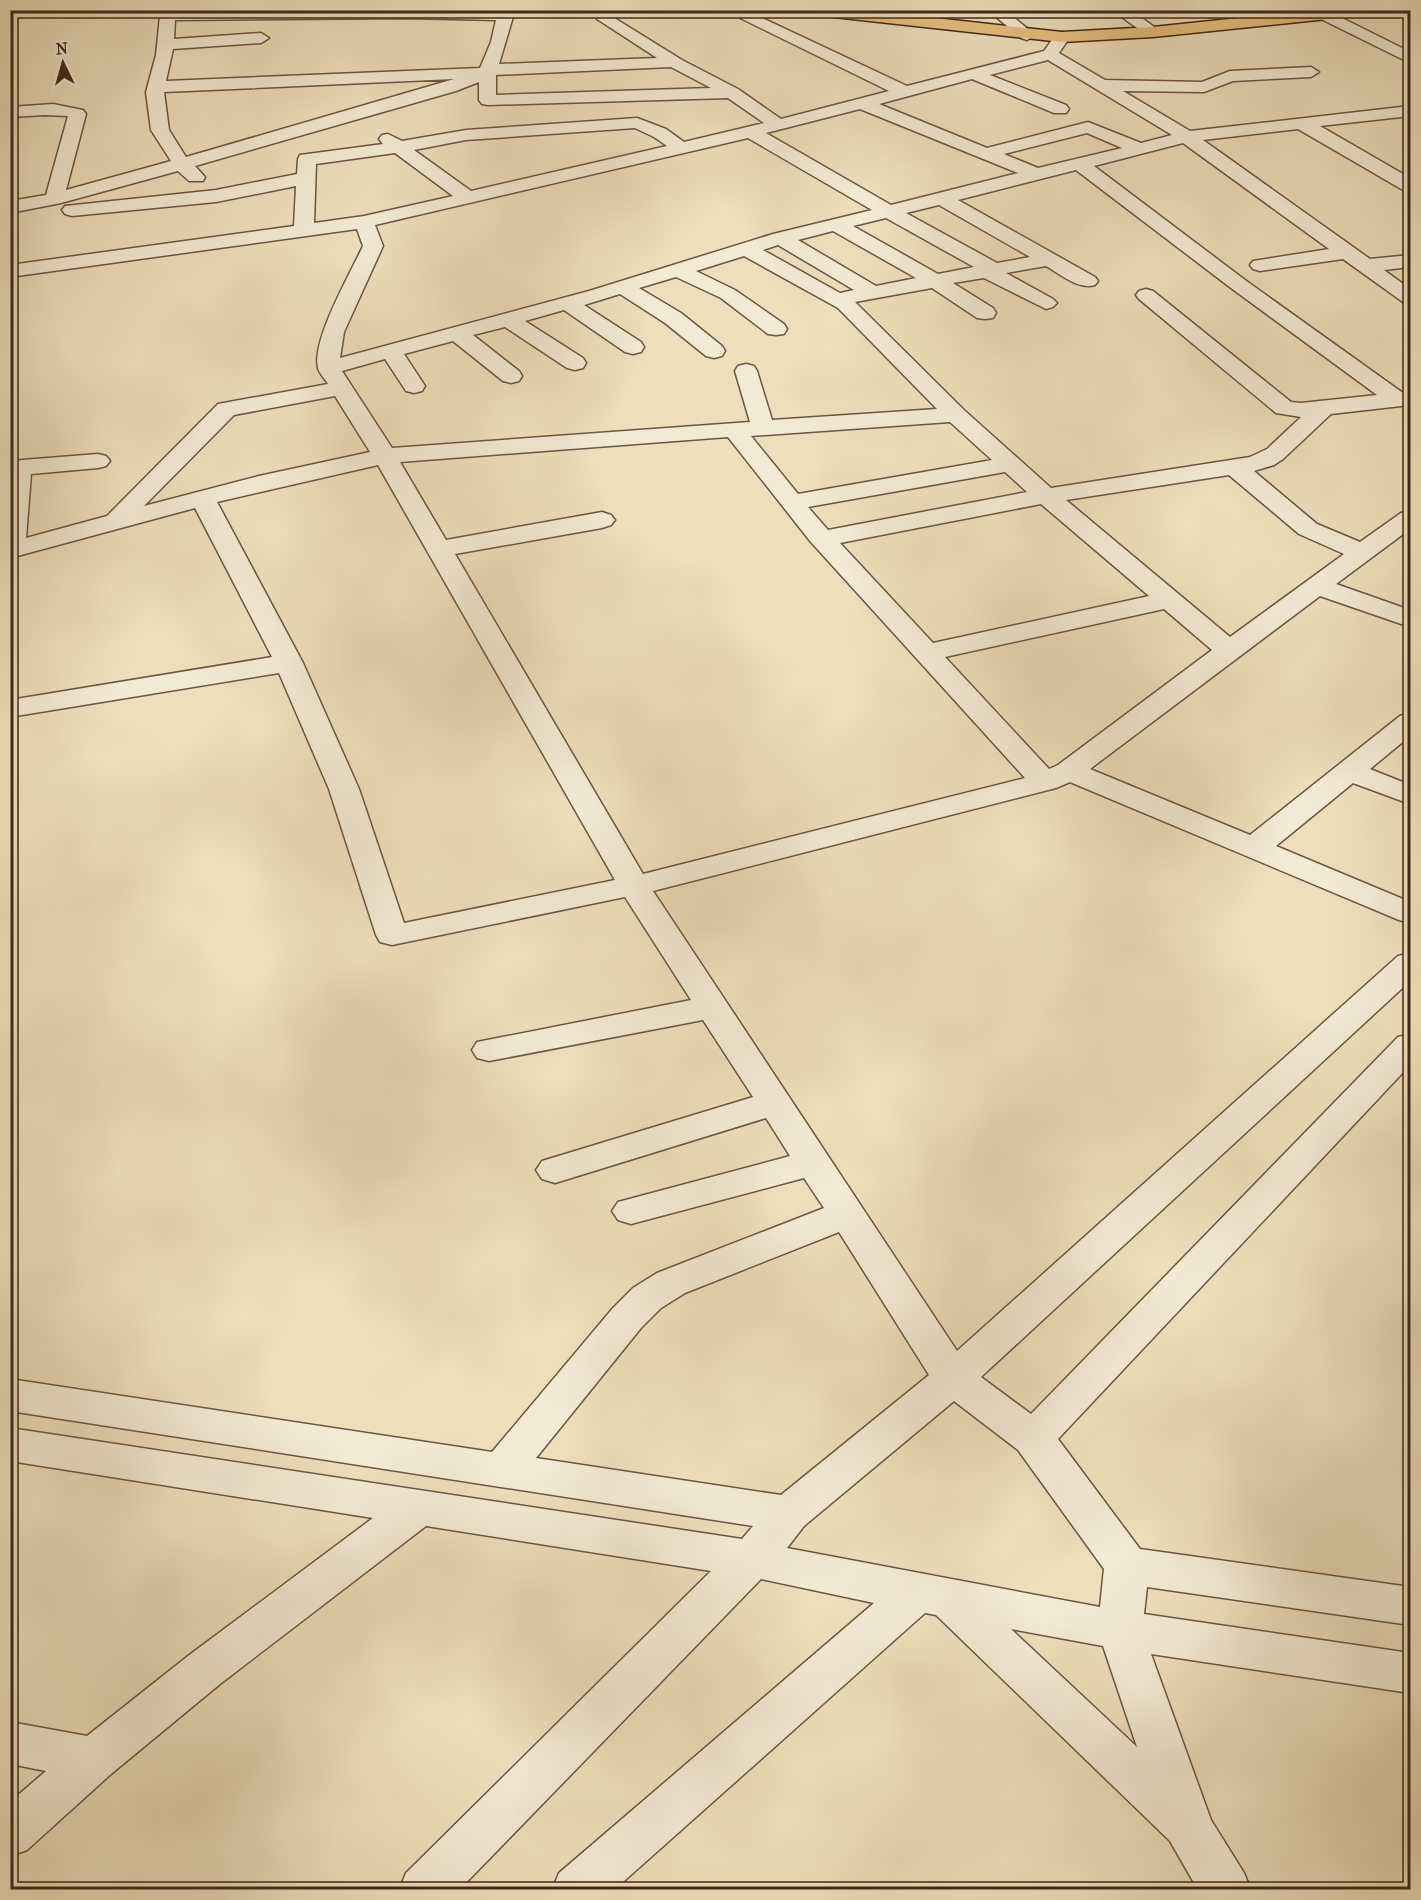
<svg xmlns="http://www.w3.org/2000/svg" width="1421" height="1900" font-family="'IM FELL French Canon',serif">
<rect width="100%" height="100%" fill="#eddfbc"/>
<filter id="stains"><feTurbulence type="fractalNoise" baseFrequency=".00333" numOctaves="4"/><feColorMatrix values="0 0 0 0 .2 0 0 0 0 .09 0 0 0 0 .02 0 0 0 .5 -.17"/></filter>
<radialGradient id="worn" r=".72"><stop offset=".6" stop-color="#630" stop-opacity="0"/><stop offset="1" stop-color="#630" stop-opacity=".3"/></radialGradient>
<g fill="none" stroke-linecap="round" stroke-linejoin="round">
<!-- minor casing -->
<g stroke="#6b5642" stroke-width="3">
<path id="minor" d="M155,10H515L499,64L657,58L597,19L595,16L597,13L603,11L682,60L738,89L781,119L889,91L724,10H745L907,86L1044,51L1056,34L1062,32L1070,37L1059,53L1105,80L1202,82L1230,71L1311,67L1319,72L1311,77L1233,81L1204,92L1123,91L1190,131L1410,106V116L1320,126L1410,178V192L1403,190L1298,129L1203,140L1370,259L1410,255V267L1384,270L1410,289V304L1403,302L1343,259L1260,271L1253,269L1250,265L1253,261L1329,249L1183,143L1094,166L1245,280L1403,393H1410V405L1331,414L1283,459L1274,465L1254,471L1317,524L1360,542L1401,513L1410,511V529L1336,584L1410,610V627L1320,596L1090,769L1250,835L1400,716L1410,713V736L1370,769L1410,785V804L1353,783L1276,846L1410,902V923L1399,920L1070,782L1056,788L653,891L957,1351L1398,956L1410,953V981L981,1377L1031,1414L1398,1037L1410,1034V1065L1058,1439L1140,1549L1410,1587V1625L1147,1587L1144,1614L1410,1653V1693L1151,1654L1211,1820L1244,1873L1251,1890H1198L1170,1841L936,1615L925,1613L614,1890H552L559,1873L874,1603L761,1579L459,1890H399L406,1873L711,1571L426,1526L220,1684L111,1774L27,1850L10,1856V1802L46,1771L10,1764V1722L87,1736L188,1656L373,1518L10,1461V1428L742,1539L753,1526L10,1411V1379L492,1452L613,1308L633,1288L657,1273L824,1208L804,1178L631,1224L618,1220L612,1211L618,1202L790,1156L766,1118L555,1183L542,1179L536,1170L542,1161L753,1097L703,1020L489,1061L477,1058L472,1050L477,1042L691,1000L625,897L392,945L380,942L376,935L329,789L279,673L10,717V700L272,657L195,508L10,558V466L13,462L22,460L98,454L106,456L110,461L106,466L98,468L31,474L26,538L107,516L218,404L328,384C325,379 319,373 318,368C311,341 351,272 363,246L357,229L10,277V265L294,226L296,186L216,202L72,216L65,214L62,210L65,206L216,190L297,174L298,159L300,155L383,144L379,139L382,135L388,134L402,141L466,130L637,118L666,129L684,142L764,123L728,98L488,105L482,104L479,100V82L456,91L195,166L205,177L203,181H189L178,171L61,203L10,213V201L46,195L68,116L45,115L10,117V107L53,104L83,110L86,114L66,190L171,161L151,130L146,92L156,55L160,16ZM407,18L496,20L491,42L480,68L166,81L173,49L261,43L269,38L261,33L174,39L175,20ZM1048,60L1172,135L1141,143L1088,122L987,148L879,104L972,79L1054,113H1066L1069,109L1066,105L990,75ZM671,67L711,88L496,95V75ZM454,79L186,157L169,130L164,92ZM860,109L1018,173L891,205L766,133ZM635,128L654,137L667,146L471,191L414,150L466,140ZM1087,133L1122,148L1038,168L1004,154ZM748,138L872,210L773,234L589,291L340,358L344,332L383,246L375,225ZM395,153L453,196L364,216L314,223L316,164ZM1076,170L1231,288L1377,395L1301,403L1291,402L1153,291L1146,289L1139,291L1136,295L1139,299L1276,413L1301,417L1267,449L1250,457L1051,488L964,410L855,302L932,288L977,318L985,319L993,318L996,313L993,308L953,283L984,278L1046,309L1053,307L1057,303L1053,299L1006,273L1046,266C1060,274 1078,290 1095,285L1098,281L1095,277L958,200ZM939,205L1030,257L997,263L906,213ZM886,218L974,267L938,274L853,226ZM833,231L916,278L876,286L798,240ZM778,245L854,290L840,293L763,250ZM744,256L838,308L937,409L772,420L757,371L754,366L746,364L738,366L735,371L750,422L392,448L342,371L385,359L406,391L414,393L422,391L425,386L404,354L453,341L503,381L511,383L519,381L522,376L519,371L473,335L505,327L567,368L575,370L583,368L586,363L583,358L525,321L564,310L625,352L633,354L641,352L644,347L641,342L584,305L620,294L665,323L706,356L714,358L722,356L725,351L722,346L681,313L639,288L676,277L721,298L768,334L776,335L784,334L787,329L784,324L735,290L696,271ZM335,396L370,452L259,476L144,506L234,415ZM950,422L992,460L798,494L751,436ZM728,437L810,541L1025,778L643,874L455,554L602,528L611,525L615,520L611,515L602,512L446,540L400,462ZM378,465L615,880L404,923L359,789L303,663L217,502ZM1005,472L1027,492L828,530L808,507ZM1229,475L1299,534L1344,554L1230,637L1066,500ZM1041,504L1149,596L933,643L840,543ZM1164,609L1212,650L1058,765L1049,769L945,657ZM839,1232L929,1375L781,1495L536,1458L641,1328L661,1308L685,1293ZM954,1401L1018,1450L1104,1569L1100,1607L787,1548L804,1526ZM1011,1629L1103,1646L1137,1747Z
M905,10H922L933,22L931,25H919Z
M988,10H1005L1035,35L1027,40L1021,38Z
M1112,10H1131L1161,32L1159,35H1147Z
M1326,10L1410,52V63L1319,18L1317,15L1319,12Z"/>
</g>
<!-- major casing -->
<g stroke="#402919" stroke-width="3">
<path id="major" d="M808,10H863L1062,32L1153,27L1315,10H1373L1366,15L1153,37L1062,42L815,15Z"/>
</g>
<!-- minor -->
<use href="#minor" fill="#f3ead3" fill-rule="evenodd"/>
<!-- major -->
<use href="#major" fill="#e6c07e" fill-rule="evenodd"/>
</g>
<!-- margin -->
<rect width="1421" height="1900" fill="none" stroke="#eddfbc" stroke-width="36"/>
<rect x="12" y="12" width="1397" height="1876" fill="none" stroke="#402919" stroke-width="3"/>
<rect x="18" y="18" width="1385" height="1864" fill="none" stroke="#402919" stroke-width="1.5"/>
<!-- north arrow -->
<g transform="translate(63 63) rotate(355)" stroke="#f3ead3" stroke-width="4.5" paint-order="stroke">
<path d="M0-4.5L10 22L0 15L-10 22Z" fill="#402919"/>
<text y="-9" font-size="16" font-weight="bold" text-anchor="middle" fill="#402919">N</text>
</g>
<rect width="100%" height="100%" filter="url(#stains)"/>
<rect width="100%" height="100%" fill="url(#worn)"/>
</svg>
